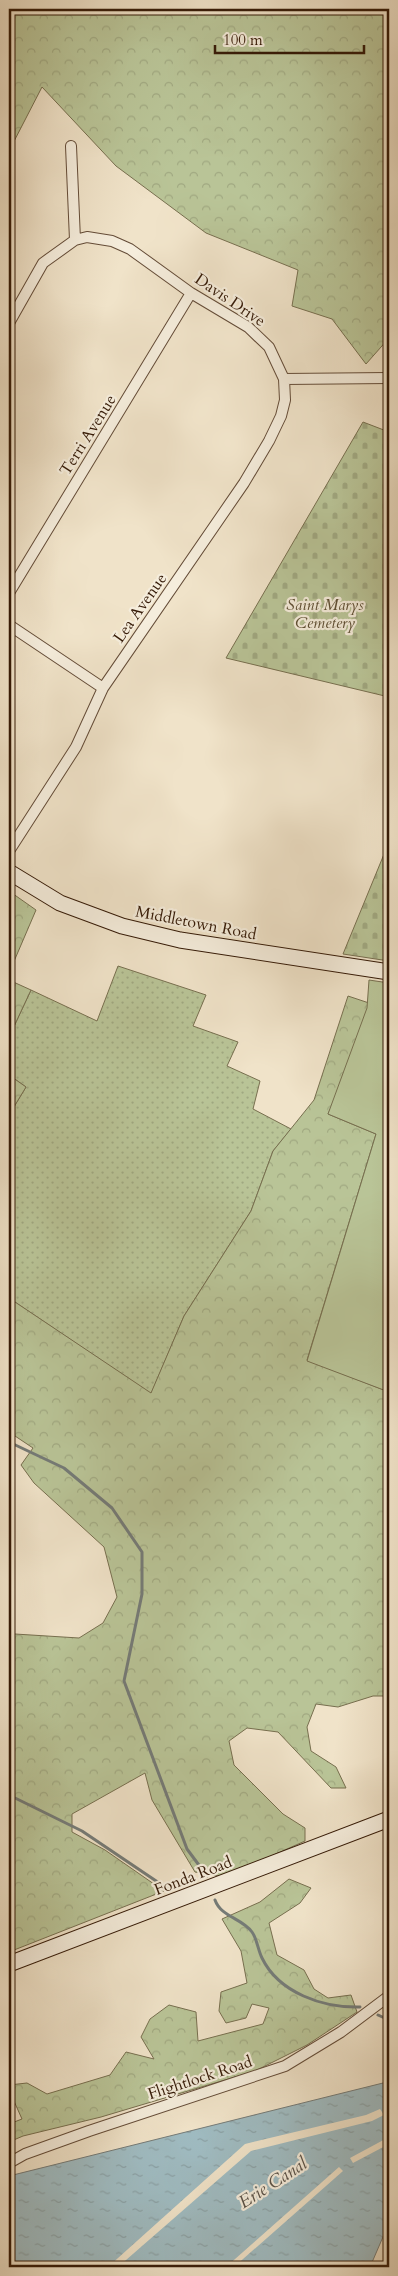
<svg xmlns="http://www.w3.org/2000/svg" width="398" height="2276" font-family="Cardo,serif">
<defs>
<pattern id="grass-dots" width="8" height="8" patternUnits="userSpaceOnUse" patternTransform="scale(1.25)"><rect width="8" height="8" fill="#b9c497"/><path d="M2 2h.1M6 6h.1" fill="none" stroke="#a0a881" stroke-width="1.8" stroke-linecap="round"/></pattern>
<pattern id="forest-crowns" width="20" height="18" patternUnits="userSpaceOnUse" patternTransform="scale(1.25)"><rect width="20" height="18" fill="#b9c497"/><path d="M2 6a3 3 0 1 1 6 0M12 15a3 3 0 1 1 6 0" fill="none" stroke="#a0a881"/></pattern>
<pattern id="cemetery-stones" width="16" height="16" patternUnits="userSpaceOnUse" patternTransform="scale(1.25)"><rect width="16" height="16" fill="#b9c497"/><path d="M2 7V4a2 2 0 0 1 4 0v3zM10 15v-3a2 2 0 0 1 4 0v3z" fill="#a0a881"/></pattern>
<pattern id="water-ripples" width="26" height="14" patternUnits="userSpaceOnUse" patternTransform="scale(1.25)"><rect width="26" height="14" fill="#9fbbc1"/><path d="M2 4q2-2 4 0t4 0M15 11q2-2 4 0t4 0" fill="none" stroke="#8aa0a4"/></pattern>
</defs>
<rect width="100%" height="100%" fill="#f0e3c9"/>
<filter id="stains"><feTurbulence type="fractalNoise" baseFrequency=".004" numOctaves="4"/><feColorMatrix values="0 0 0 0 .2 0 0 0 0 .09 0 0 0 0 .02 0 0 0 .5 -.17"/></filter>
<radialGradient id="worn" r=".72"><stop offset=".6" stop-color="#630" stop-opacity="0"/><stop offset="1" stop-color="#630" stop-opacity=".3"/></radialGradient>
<!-- grass -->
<path fill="url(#grass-dots)" stroke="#776f4f" d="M118,966L206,995L193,1026L238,1042L227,1066L260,1081L253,1109L291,1129L273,1151L251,1211L184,1316L151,1394L9,1298V1115L26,1087L9,1075V1037L31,990L97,1021Z"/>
<!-- forest -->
<path fill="url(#forest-crowns)" stroke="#776f4f" d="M9,9H389V338L366,364L332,319L292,306L298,270L206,233L116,166L42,87L9,151Z
M9,891L36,910L9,973Z
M9,980L31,990L9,1037Z
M348,996L378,1006L328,1114L376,1134L307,1360L389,1392V1696H373L338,1707L316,1704L307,1727L311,1751L336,1767L346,1788H331L278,1732L247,1728L229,1741L234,1765L283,1814L305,1828V1841L224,1877L195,1872L152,1800L145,1773L72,1814V1832L105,1850L164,1891L9,1952V1631L15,1634L79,1638L103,1623L117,1597L104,1547L34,1483L21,1465L33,1448L9,1432V1298L151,1393L184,1316L251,1211L273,1151L314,1100Z
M9,1075L26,1087L9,1115Z
M289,1879L311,1888L300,1903L269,1923L277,1955L304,1970L314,1989L328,1998L351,1995L357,2012L307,2045L255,2071L101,2117L23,2136L9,2142V2124L22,2119L9,2090V2085L27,2083L47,2094L110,2075L126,2052L154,2059L141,2037L150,2019L169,2005L196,2012L198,2041L263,2024L269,2008L252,2004L246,2018L226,2023L219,2011L221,1992L247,1983L241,1951L222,1919L260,1902Z"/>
<!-- cemetery -->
<path fill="url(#cemetery-stones)" stroke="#776f4f" d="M363,422L389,432V697L226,658Z
M389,842V961L343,954Z"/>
<!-- park -->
<path fill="#b9c497" stroke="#776f4f" d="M369,980L389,983V1392L307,1361L376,1134L328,1114L367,1008Z"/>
<!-- water -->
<path fill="url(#water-ripples)" stroke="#757b77" d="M387,2082L389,2086V2223L370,2267H9V2176Z"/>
<!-- pier -->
<path fill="#f0e3c9" d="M380,2109L384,2115L372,2121L251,2151L118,2267H108L245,2144L366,2115Z
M389,2137V2144L353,2163L350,2158Z
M339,2167L343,2171L234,2267H226Z"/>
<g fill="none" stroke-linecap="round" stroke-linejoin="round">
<!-- stream -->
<path stroke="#757b77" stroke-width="3" d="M9,1442L64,1468L112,1508L142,1552V1594L124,1681L187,1849L207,1876
M9,1795L82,1831L168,1889
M215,1900C221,1917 242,1918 252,1932C257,1939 258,1950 262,1958C279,1993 323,2008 360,2007
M378,2015L389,2020"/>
<!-- street casing -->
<g stroke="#644c38" stroke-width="12">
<path id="street" d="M9,323L43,263L75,240L71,146
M284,379L389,378
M9,593L191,293
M9,625L103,688
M9,851L76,747L103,688L244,483L269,441L281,416L285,400L284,379L269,347L248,327L191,293L130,249L112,241L87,237L75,240
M9,2163L25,2154L89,2131L285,2066L341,2032L389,1996"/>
</g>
<!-- secondary casing -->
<g stroke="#351a07" stroke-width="17">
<path id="secondary" d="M9,872L60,903L122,926L180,940L389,972
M9,1964L389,1819"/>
</g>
<!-- street -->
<use href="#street" stroke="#f5eddc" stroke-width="10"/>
<!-- secondary -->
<use href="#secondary" stroke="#f5eddc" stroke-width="15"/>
</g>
<g text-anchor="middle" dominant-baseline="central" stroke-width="4.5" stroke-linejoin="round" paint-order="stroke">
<!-- street labels -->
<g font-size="16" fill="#351a07" stroke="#f5eddc">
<text transform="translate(230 300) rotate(34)">Davis Drive</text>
<text transform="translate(88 435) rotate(-58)">Terri Avenue</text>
<text transform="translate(140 608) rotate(-55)">Lea Avenue</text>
<text transform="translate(196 923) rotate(11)">Middletown Road</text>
<text transform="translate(193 1876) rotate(-21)">Fonda Road</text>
<text transform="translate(200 2078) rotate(-18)">Flightlock Road</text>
</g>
<!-- park labels -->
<g font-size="16" font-style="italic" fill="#5d4d32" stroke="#f5eddc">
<text x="325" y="605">Saint Marys<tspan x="325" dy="18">Cemetery</tspan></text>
</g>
<!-- water labels -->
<g font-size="18" font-style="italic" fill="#5a5248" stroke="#f5eddc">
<text transform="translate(273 2183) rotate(-33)">Erie Canal</text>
</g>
</g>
<!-- margin -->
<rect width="398" height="2276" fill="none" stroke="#f0e3c9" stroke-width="30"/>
<rect x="10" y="10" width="378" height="2256" fill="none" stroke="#351a07" stroke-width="2.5"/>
<rect x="15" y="15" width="368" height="2246" fill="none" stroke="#351a07"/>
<!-- scale -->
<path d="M215 45v8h149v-8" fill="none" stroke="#351a07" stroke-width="2.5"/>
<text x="223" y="45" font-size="15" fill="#351a07" stroke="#f5eddc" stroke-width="4" paint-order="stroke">100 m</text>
<rect width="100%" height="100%" filter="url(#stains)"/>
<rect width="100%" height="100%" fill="url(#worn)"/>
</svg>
